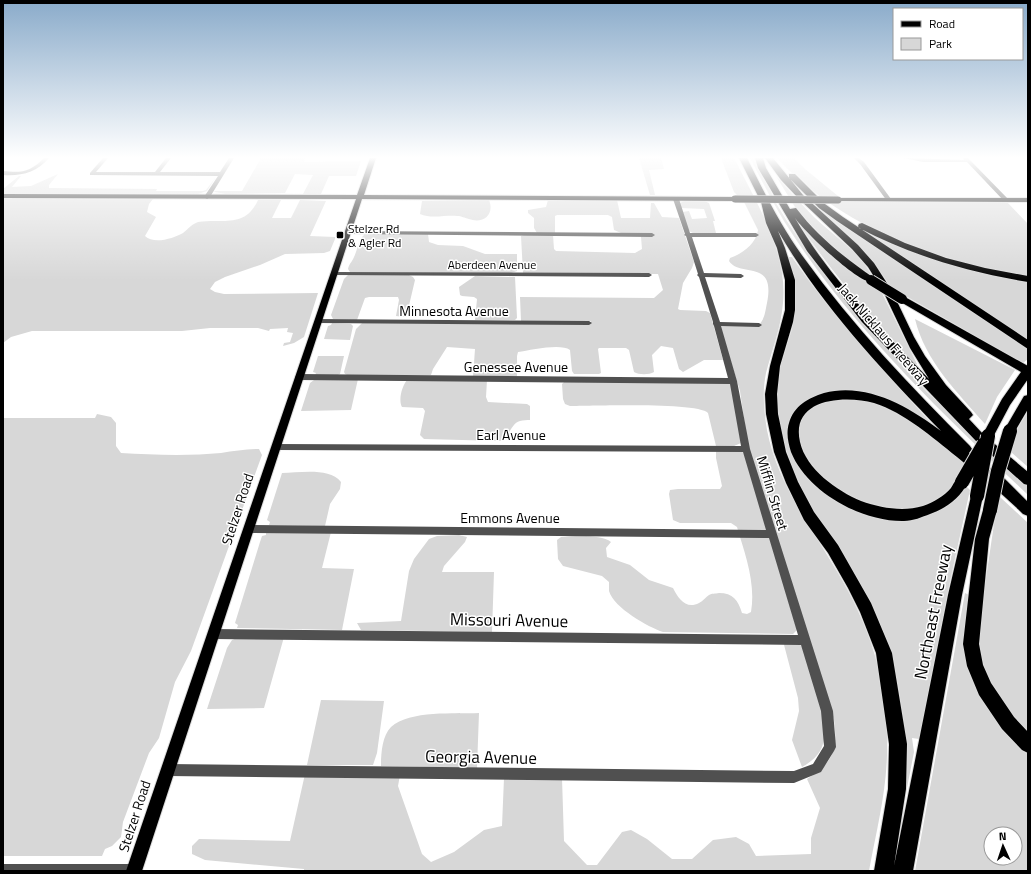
<svg xmlns="http://www.w3.org/2000/svg" width="1031" height="874" font-family="'Titillium Web',sans-serif">
<rect width="100%" height="100%" fill="#fff"/>
<!-- green -->
<path fill="#d7d7d7" fill-rule="evenodd" d="M261,158H305L304,162L361,161L356,176H329L321,194H303L313,175L295,174L285,193L226,194L215,192L214,191H242Z
M639,158H661L664,169L649,170L655,195H650Z
M721,158H734C756,202 788,252 783,303C781,328 772,350 766,373C762,392 764,411 767,430C777,482 809,524 835,568C872,629 889,684 887,755C886,794 876,833 869,871H304V869L205,860L192,854V846L199,839L290,841L305,774L400,775L398,786L422,854L431,862L454,852L484,830L502,826L504,778H562L564,841L587,865H597L622,832L631,830L647,839L672,859H692L713,840L736,837L749,844L756,856L811,854V838L820,808L807,779C833,763 838,750 834,720L753,463L747,440L740,391L720,326H758C765,319 765,312 767,303C776,258 740,278 729,261L730,258C742,254 756,244 758,230L744,202L734,192Z
M750,158H756L776,203L787,221L810,256L855,313L927,392L1028,484V495C943,414 856,332 791,232C776,209 763,183 750,158Z
M777,158H794L805,169L838,196L827,197L833,202H1007L1028,224V277C935,260 843,229 777,158Z
M58,174L49,185V188L157,189L156,191H203L206,190L216,177L207,191L198,194L3,195V189L19,176H21L12,187L31,186Z
M776,176C789,190 801,204 814,217C834,236 859,251 872,276L837,251L798,212Z
M793,185L813,202L1028,349V359L1023,363L890,287C874,257 849,240 825,218C814,207 804,196 793,185Z
M3,197L153,199L149,204L147,212L156,217L145,236C154,245 174,238 183,233C188,229 192,224 198,222C222,218 245,229 258,200H281L272,218H291L300,200L326,201L310,236L335,237V239L330,251L324,253L285,254L260,265L225,277L215,282L210,289L215,292L224,294L318,293L304,337L294,343L283,346L284,343L290,342L293,333L287,332L288,328L270,329L269,331L258,328H210L182,331H32L11,337L3,343Z
M489,200C495,215 483,224 469,219C464,218 462,216 457,216C445,215 431,219 420,214L422,201Z
M548,200H617L621,218H650L651,203H654L662,217L679,218L694,262L692,268L683,283L678,309L680,310L706,311L710,313L723,360H704L683,372L679,369L673,348L661,346L652,355L654,372C649,375 639,375 634,372L629,350L626,348H599L598,349L601,373L599,374H574L572,371L570,350C561,343 531,350 518,352L517,356V376L473,377L475,349L447,347L433,369L431,375L349,376L345,374L344,372L356,329L362,323L590,324L591,321H521L520,297L654,298L663,290L658,274L523,273L521,236L524,235H553L554,249L556,251L635,253L642,249L641,237L642,233H621L614,230L612,217L608,215H557L555,216V233H537L534,228V218L528,213V210L546,207Z
M684,201H704L709,203L715,221H713L716,233H693L689,231L682,212L689,211L692,219L707,218L704,209L681,208L680,203Z
M800,225L827,252L880,289L917,364L915,365C872,322 835,275 800,226Z
M858,226L922,254L1028,280V340L857,227Z
M365,234H428L429,242L438,245L463,246L485,254H517V271L511,273L350,272L348,269C349,264 352,262 354,257C358,249 358,240 365,234Z
M788,257H792C835,319 885,373 936,428L863,394L799,408L794,452L852,506L931,513C946,507 955,498 965,485L970,490L949,586L919,739L912,738L914,752L907,788L904,786L906,747L903,716L898,686L890,652L798,484L781,435L777,414L776,388L778,373L792,329L795,299L794,283Z
M348,275H409L413,277L415,280L407,314L405,317L396,316L399,300L398,297H369L365,298L357,320L333,319L331,315L344,279Z
M475,276L515,277L517,318L515,320H475L477,299L474,297L462,296L460,295L459,287Z
M915,319L1015,370L997,397L985,424C958,393 925,361 915,319Z
M332,323L351,324L353,326L350,340L324,339L328,326L331,325Z
M318,356H344L340,374L338,375H315L316,373L313,372Z
M358,379L351,410L301,411L310,383L314,380Z
M408,379L487,380L486,397L488,402L527,404L530,406V420C527,420 523,420 520,421C511,423 510,437 500,441L424,439L420,435L425,411L423,408L402,407C398,400 402,385 408,379Z
M565,381L729,383L732,385L741,443L734,446H716L708,413C698,402 591,406 570,406L565,404L563,399L562,384Z
M851,398L882,404L921,426L965,462C959,474 953,489 942,498C927,509 904,512 886,509C851,502 783,466 801,420C805,410 816,403 827,400C834,398 843,399 851,398Z
M1028,411V467L1011,452L1016,431Z
M97,414L111,417L116,423V446L121,453C152,455 191,456 221,453C234,451 246,449 259,449L262,455L191,651L175,682L159,738L149,753L123,822L121,837L112,846L105,849L102,856H3V418H95Z
M716,450L741,451L745,454L797,630L793,634L663,632C648,627 614,608 609,591C609,588 609,584 609,582L602,576L563,566L558,559L557,540L561,537C573,536 601,534 611,542L606,548L607,557L630,565L649,580L673,588C678,598 686,610 699,603C703,601 706,597 709,595C712,593 715,594 719,593C733,593 738,600 742,613L747,614L751,612C756,583 745,554 737,527L731,523H680L673,520L669,494L670,490L678,489H720L722,486L716,458Z
M282,473C299,473 329,467 341,482L340,489L330,504L325,526L269,525L270,522L267,520Z
M1000,497L1028,523V734L994,691L986,672L980,653L979,631L982,605L994,524Z
M266,532H331L322,568L354,569L342,630L237,628L238,625L235,623L260,542L262,536L266,535Z
M459,535L467,537L465,542L444,566L442,572H494L492,632L361,630L357,623L401,621L409,571L414,559L429,539L437,536Z
M965,593L969,595L967,644L1028,749V871H915ZM991,834H1015V858H991Z
M284,637L264,708L207,709L227,648L232,640L237,638Z
M783,641L799,644L804,648C811,671 834,730 820,751C816,758 809,763 802,767L792,740L799,711L798,698Z
M321,700L384,701L377,753L373,765H307Z
M479,713L477,768L381,766C381,754 382,736 391,727C410,710 455,714 479,713Z"/>
<g fill="none" stroke-linecap="round" stroke-linejoin="round">
<!-- major casing -->
<g stroke="#dbdbdb" stroke-width="2">
<path id="major" d="M370,158H376L364,195L735,197L738,199L735,201L362,199L142,871H126L356,199L3,198V194L357,195Z
M838,198H1028V202L836,201V199Z"/>
</g>
<!-- highway casing -->
<g stroke="#dbdbdb" stroke-width="2">
<path id="highway" d="M739,158H747C764,192 781,227 804,258C853,326 911,387 970,446L972,449L969,453L1004,478L1028,502V516L1023,514C1002,493 980,476 957,457C932,437 905,413 874,403C845,395 790,398 800,442C806,469 837,491 861,501C881,508 903,512 923,506C934,502 944,496 951,488C953,485 955,480 958,478C961,476 964,477 967,478L968,482C960,498 947,508 930,514C922,517 913,521 904,521C862,522 807,492 791,452C788,442 786,433 789,423C794,406 808,398 824,393C867,382 909,407 941,431C882,370 821,305 778,231L785,248L795,280V310L793,322L780,366L777,394L778,414L786,452L798,482L814,512L838,545L871,603L892,653L907,744L906,789L894,866L948,595L971,496L972,492L977,490L982,492L983,496L962,595L913,871H874L888,789L889,744L876,653L860,612L848,588L828,553L804,520L786,483L774,452L766,414L765,394L770,366L785,310V280L777,248L766,223L761,202Z
M755,158H763L766,168L790,209L796,208C818,237 845,258 874,278L876,280L874,282C860,286 804,231 795,218C830,279 881,329 929,379L910,348L883,291L868,267L852,249L798,198L781,180L765,158H773L803,195L858,245L874,263L892,291L914,337L925,356L946,385L971,412L973,415L969,419L983,434L1002,399L1021,372L899,301L897,299L899,297H905L1028,366V379L1010,405L992,439L990,440L1028,472V485L1024,484L976,441L862,322L807,251L758,168Z
M789,174H795L825,204L843,217L1028,340V349L837,221L819,208L789,178Z
M862,223L905,243L946,258L985,268L1028,276V282C968,272 913,256 859,228L858,226L859,224Z
M1028,395V409L1014,433L1010,435L1006,433L1004,430L1006,427L1024,396Z
M990,504L995,506L997,510L989,539L979,644L983,665L991,683L1014,717L1028,732V753L1022,750L1002,729L979,695L967,666L963,644L975,539L983,510L985,506Z"/>
</g>
<!-- minor -->
<path fill="#505050" fill-rule="evenodd" d="M44,158H49C36,173 22,176 3,175V171C22,173 30,172 44,158Z
M103,158H108L96,172H155L166,158H171L160,172H220L229,158H234L210,197L207,199L204,197L218,176L90,175V173Z
M854,158H859L864,162L891,199V201H887L860,164Z
M904,158L964,160L963,158H968L1009,200L1004,201L967,162H923Z
M676,197L679,199L690,233H756L759,235L756,237H692L704,273L741,274L744,276L741,278L705,277L720,322L759,323L762,325L759,327L721,326L737,381L750,449L833,711L836,747L834,751L821,772L794,783L168,776L164,774L162,770L164,766L168,764L794,771L813,764L824,746L821,711L801,645L214,639L210,638L209,634L210,630L214,629L798,635L769,538L249,533L246,532L244,529L246,526L249,525L766,530L743,452L276,450L273,449L272,447L273,445L276,444L741,446L730,384L299,380L295,377L299,374L728,378L714,326L713,324V322L699,277L697,275L698,274L686,236L684,235L685,234L673,199Z
M348,231L652,233L655,235L652,237L346,234V232Z
M334,272L649,273L652,275L649,277L332,275L331,274Z
M316,319L589,321L592,323L589,325L318,323H316Z
M3,864H134L139,865L140,870L3,871Z"/>
<!-- major -->
<use href="#major" fill="#000" fill-rule="evenodd"/>
<!-- highway -->
<use href="#highway" fill="#000" fill-rule="evenodd"/>
<!-- major-bridge casing -->
<g stroke="#dbdbdb" stroke-width="8" stroke-linecap="butt">
<path id="major-bridge" d="M735,199L838,200"/>
</g>
<!-- highway-bridge-far1 casing -->
<g stroke="#dbdbdb" stroke-width="12" stroke-linecap="butt">
<path id="highway-bridge-far1" d="M871,280L902,299
M1009,432L1010,430"/>
</g>
<!-- highway-bridge casing -->
<g stroke="#dbdbdb" stroke-width="16" stroke-linecap="butt">
<path id="highway-bridge" d="M962,482L984,444
M977,496L988,436
M990,510L998,471L1010,431"/>
</g>
<!-- major-bridge -->
<use href="#major-bridge" stroke="#000" stroke-width="7"/>
<!-- highway-bridge-far1 -->
<use href="#highway-bridge-far1" stroke="#000" stroke-width="10"/>
<!-- highway-bridge -->
<use href="#highway-bridge" stroke="#000" stroke-width="14"/>
</g>
<!-- sky -->
<linearGradient id="sky" x2="0" y2="1"><stop stop-color="#8aabca"/><stop offset="0.56" stop-color="#fff"/><stop offset="1" stop-color="#fff" stop-opacity="0"/></linearGradient>
<rect width="1031" height="281" fill="url(#sky)"/>
<!-- markers -->
<rect fill="#000" stroke="#fff" stroke-width="1.5" x="336" y="231" width="8" height="8" rx="2"/>
<g text-anchor="middle" dominant-baseline="central" stroke-width="3" stroke-linejoin="round" paint-order="stroke">
<!-- far-poi labels -->
<g font-size="12" fill="#000" stroke="#fff" text-anchor="start">
<text x="348" y="228">Stelzer Rd<tspan x="348" dy="14">&amp; Agler Rd</tspan></text>
</g>
<!-- far-street labels -->
<g font-size="12" fill="#000" stroke="#fff">
<text x="492" y="264">Aberdeen Avenue</text>
</g>
<!-- street labels -->
<g font-size="14" fill="#000" stroke="#fff">
<text x="454" y="310">Minnesota Avenue</text>
<text transform="translate(884 334) rotate(49)">Jack Nicklaus Freeway</text>
<text x="516" y="366">Genessee Avenue</text>
<text x="511" y="434">Earl Avenue</text>
<text transform="translate(773 493) rotate(73)">Mifflin Street</text>
<text transform="translate(237 509) rotate(-72)">Stelzer Road</text>
<text x="510" y="517">Emmons Avenue</text>
<text transform="translate(134 816) rotate(-72)">Stelzer Road</text>
</g>
<!-- near-street labels -->
<g font-size="17" fill="#000" stroke="#fff">
<text transform="translate(933 612) rotate(-79)">Northeast Freeway</text>
<text transform="translate(509 620) rotate(1)">Missouri Avenue</text>
<text transform="translate(481 757) rotate(1)">Georgia Avenue</text>
</g>
</g>
<!-- border -->
<rect width="1031" height="874" fill="none" stroke="#000000" stroke-width="8"/>
<!-- legend -->
<rect x="893" y="8" width="130" height="52" fill="#ffffff" stroke="#999999"/>
<rect x="901" y="21" width="20" height="6" fill="#000000" stroke="#999999"/>
<text x="929" y="28" font-size="12" fill="#000000">Road</text>
<rect x="901" y="38" width="20" height="12" fill="#d7d7d7" stroke="#999999"/>
<text x="929" y="48" font-size="12" fill="#000000">Park</text>
<!-- north arrow -->
<g transform="translate(1003 846) rotate(357)"><circle r="19" fill="#ffffff" stroke="#999999"/>
<path d="M0-3L7 15L0 10L-7 15Z" fill="#000000"/>
<text y="-6" font-size="11" font-weight="bold" text-anchor="middle" fill="#000000">N</text>
</g>
</svg>
